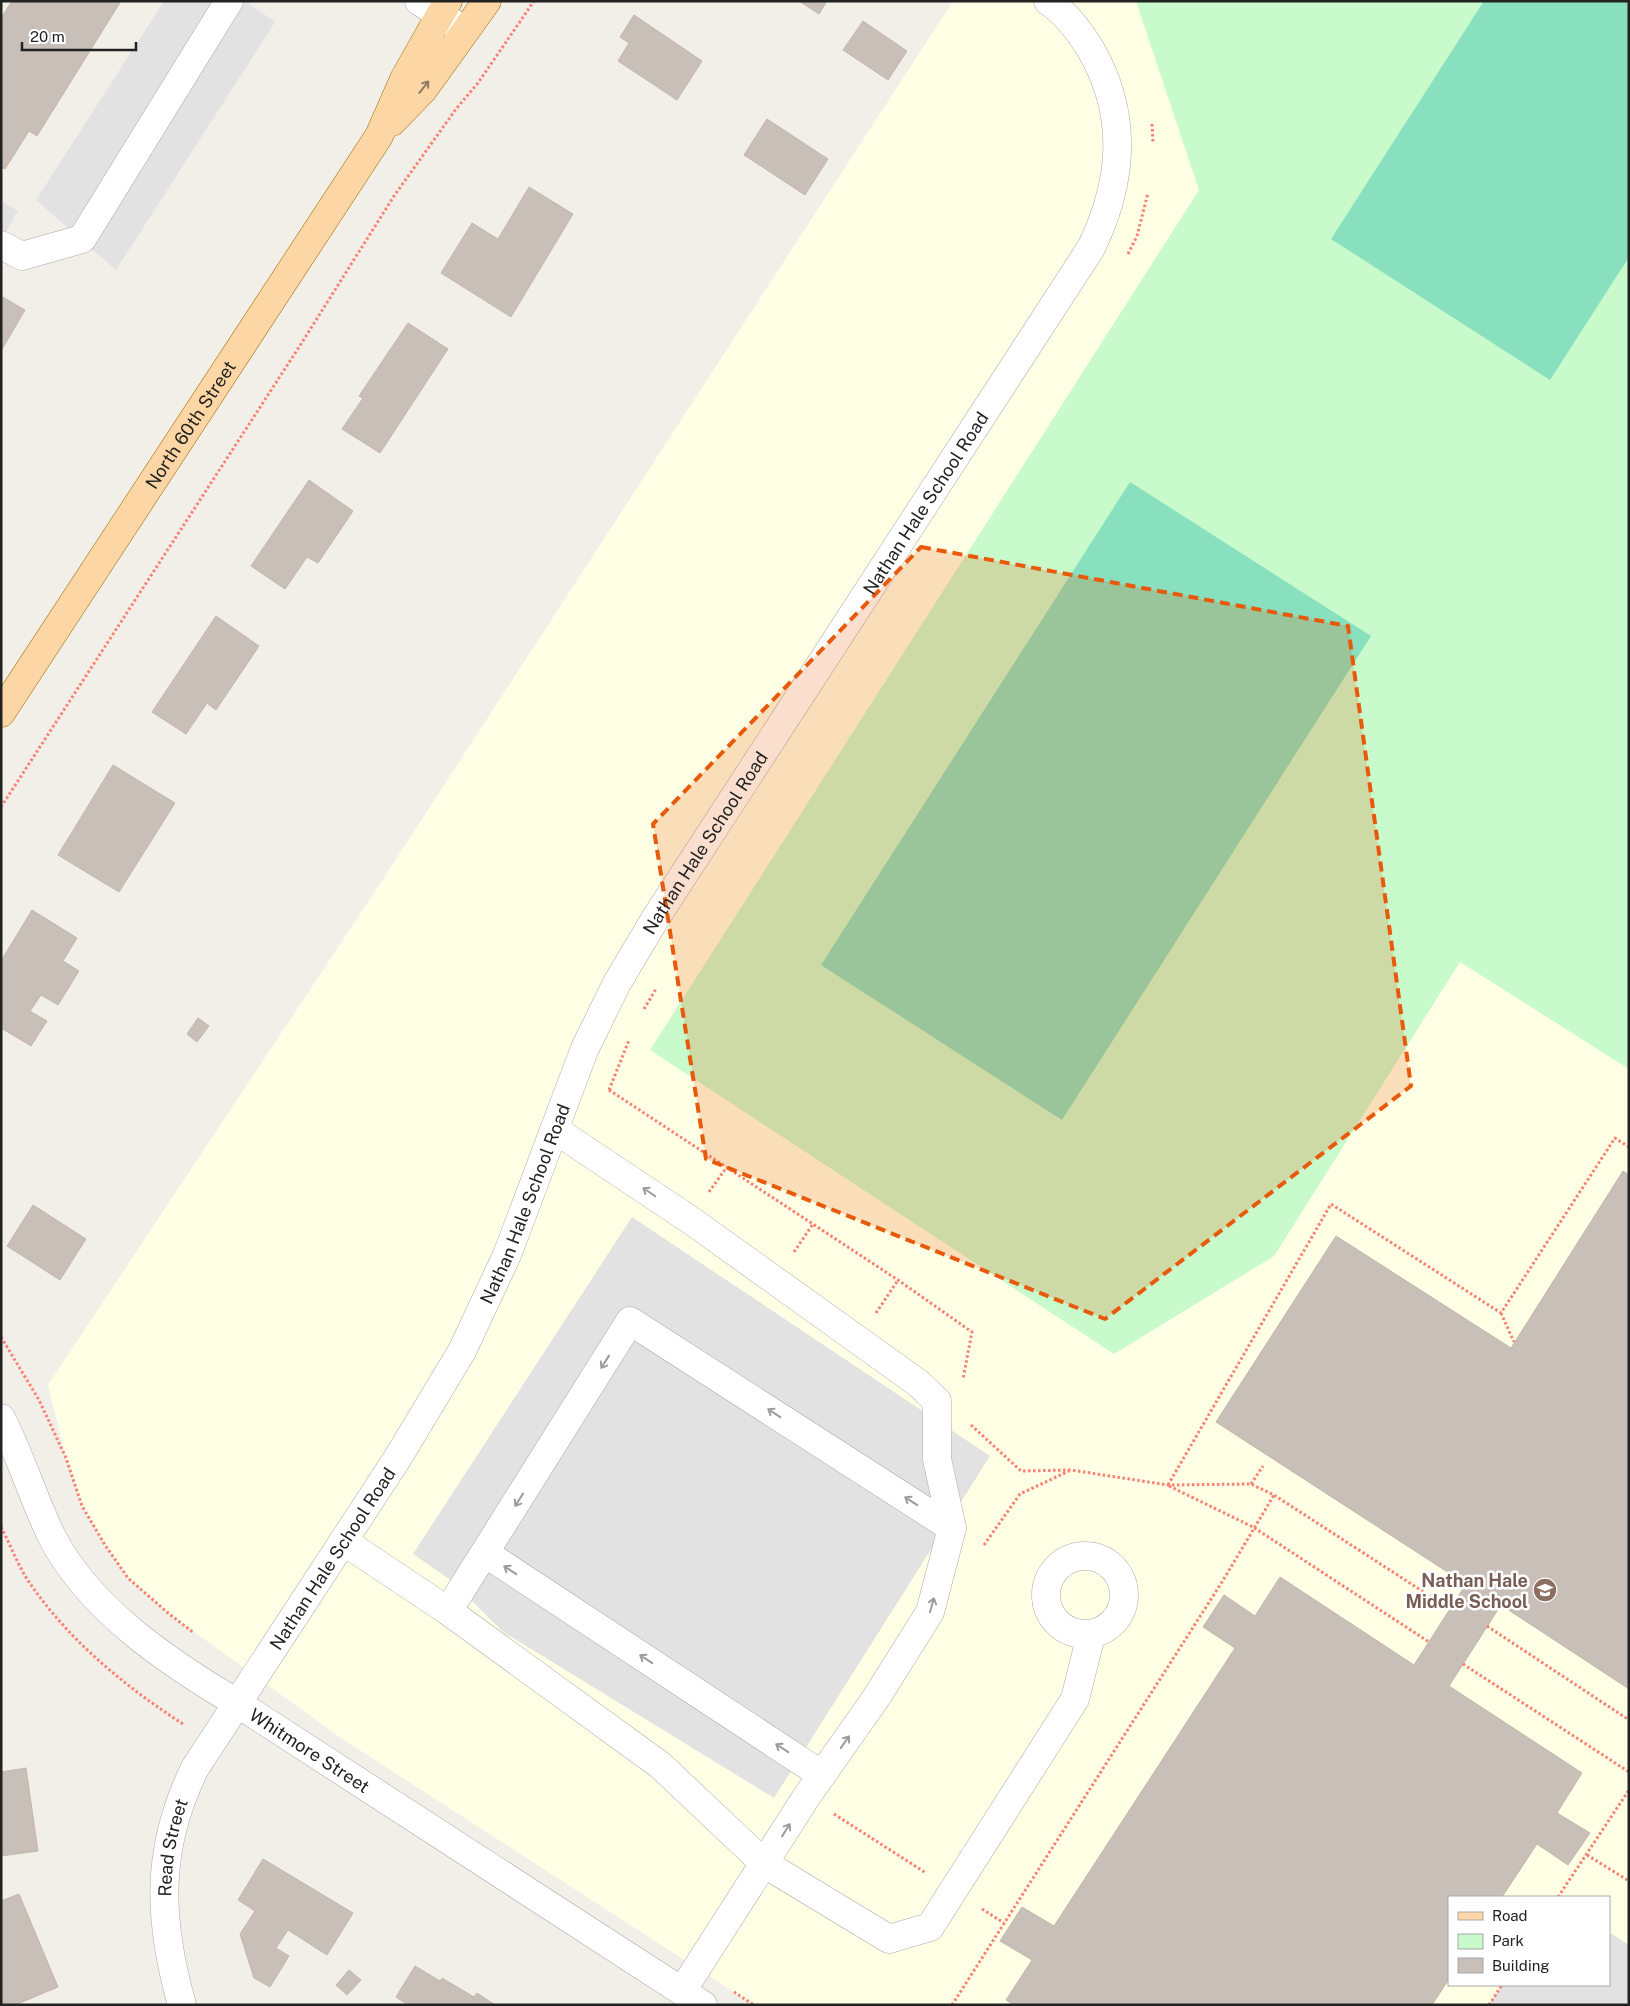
<svg xmlns="http://www.w3.org/2000/svg" width="1630" height="2006" font-family="'Public Sans',sans-serif">
<rect width="100%" height="100%" fill="#f2efe9"/>
<!-- education -->
<path fill="#ffffe5" fill-rule="evenodd" d="M953,1H1629V2005H754L341,1738L168,1613L128,1578L105,1545L82,1506L66,1458L48,1385L374,893ZM1449,1897H1609V1985H1449Z"/>
<!-- park -->
<path fill="#c8facc" d="M1136,1H1629V1069L1460,962L1274,1256L1114,1354L650,1050L1199,190Z"/>
<!-- pitch -->
<path fill="#88e0be" d="M1484,1H1629V257L1550,380L1331,239Z
M1130,482L1371,636L1062,1120L821,965Z"/>
<!-- parking -->
<path fill="#e2e2e2" d="M164,1H245L275,22L116,270L36,200Z
M1,201L18,211L2,238L1,237Z
M632,1217L990,1456L774,1798L502,1631L452,1581L413,1554Z
M1609,1932L1629,1945V2005H1489L1502,1985H1609Z"/>
<!-- building -->
<path fill="#c7bfb8" stroke="#c4b6ab" d="M12,1H121L37,136L29,131L5,169L1,167V18Z
M799,1H827L819,14Z
M634,15L702,61L677,100L618,61L629,43L620,37Z
M863,21L907,51L888,80L843,50Z
M767,119L828,159L805,195L744,155Z
M529,187L573,214L511,317L441,273L472,223L498,239Z
M1,296L25,310L1,351Z
M408,323L448,349L380,453L342,429L363,398L359,396Z
M309,480L353,511L318,563L307,557L285,589L251,566Z
M216,616L259,646L216,710L207,703L186,734L152,712Z
M113,765L175,803L119,892L58,855Z
M32,910L77,938L63,961L79,971L58,1005L41,995L30,1011L47,1021L31,1046L1,1028V961Z
M198,1018L209,1026L197,1042L187,1034Z
M1623,1171L1629,1175V1689L1501,1605L1449,1686L1582,1773L1557,1813L1590,1833L1568,1865L1537,1844L1502,1897H1449V1979L1432,2005H1014L1006,2000L1032,1960L1000,1941L1022,1907L1054,1926L1235,1648L1203,1627L1224,1595L1255,1616L1280,1577L1414,1665L1466,1584L1216,1422L1336,1236L1511,1348Z
M33,1205L86,1239L60,1280L7,1246Z
M26,1768L38,1851L1,1856V1772Z
M263,1859L353,1913L327,1955L288,1930L276,1948L289,1956L270,1987L254,1978L240,1934L255,1911L238,1900Z
M19,1894L58,1987L15,2005H1V1901Z
M415,1966L440,1981L442,1978L474,1997L477,1993L495,2005H408L396,1997Z
M349,1970L361,1980L347,1995L336,1985Z"/>
<g fill="none" stroke-linecap="round" stroke-linejoin="round">
<!-- minor casing -->
<g stroke="#a9a9a9" stroke-width="29">
<g id="minor">
<path d="M419,1L465,31"/>
<path d="M1,245L22,256L82,239L229,1"/>
<path d="M554,1129L689,1219L918,1383L937,1401V1459L952,1528L930,1612L876,1698L807,1796L682,1991"/>
<path id="s1" d="M1,1418C21,1457 33,1498 52,1537C89,1609 169,1663 237,1703L703,2005"/>
<path d="M343,1541L448,1611L660,1765L765,1864L889,1939L930,1927L1075,1699L1091,1635"/>
<path d="M485,1553L822,1775"/>
<circle cx="1085" cy="1595" r="39"/>
<path d="M448,1611L630,1321L952,1528"/>
<path id="s2" d="M182,2005C158,1920 155,1849 195,1768L397,1459L462,1351L507,1255L585,1048L617,983L655,919L1091,248C1123,182 1129,116 1091,50C1080,32 1066,13 1048,1"/>
</g>
</g>
<!-- major casing -->
<g stroke="#a06b00" stroke-width="29">
<g id="major">
<path d="M392,122L423,90L487,1"/>
<path id="s3" d="M1,713L379,136L404,79L448,1"/>
</g>
</g>
<!-- path -->
<path stroke="#fa8072" stroke-width="3" stroke-dasharray="2.5 2.5" stroke-linecap="butt" d="M1152,124L1153,143
M1128,254L1137,236L1148,193
M1,807L301,344L394,196L456,109L478,83L534,1
M644,1009L656,989
M609,1090L629,1040
M609,1090L898,1280L972,1332L963,1379
M709,1192L726,1168
M794,1252L813,1224
M876,1313L898,1280
M1501,1313L1514,1342
M1,1337L39,1400L66,1458L82,1506L105,1545L128,1578L168,1613L194,1633
M971,1425L1021,1471L1071,1470L1168,1485L1251,1484L1274,1495L1450,1609
M1251,1484L1263,1466
M1168,1485L1331,1204L1501,1313L1615,1138L1629,1147
M1169,1486L1253,1527L1429,1642
M1,1527C10,1544 17,1563 27,1579C67,1639 123,1685 183,1724
M984,1545L1020,1494L1069,1471
M1487,1626L1629,1720
M1463,1664L1629,1772
M834,1814L926,1873
M1587,1855L1629,1881
M1558,1897L1629,1790
M982,1909L1004,1923
M734,1992L754,2005
M952,2005L1222,1582L1274,1495
M1489,2005L1502,1985"/>
<!-- minor -->
<use href="#minor" stroke="#fff" stroke-width="28"/>
<!-- major -->
<use href="#major" stroke="#fcd6a4" stroke-width="28"/>
</g>
<!-- one-way arrows -->
<defs><path id="oneway-shaft" d="M-6 0H5M1.5-3L5.5 0L1.5 3" fill="none" stroke-width="1.6" stroke-linecap="round" stroke-linejoin="round" transform="scale(1.25)"/></defs>
<use stroke="#8f7c63" href="#oneway-shaft" transform="translate(424 87) rotate(-52)"/>
<g stroke="#9c9c9c">
<use href="#oneway-shaft" transform="translate(649 1192) rotate(-146)"/>
<use href="#oneway-shaft" transform="translate(605 1362) rotate(122)"/>
<use href="#oneway-shaft" transform="translate(774 1413) rotate(-147)"/>
<use href="#oneway-shaft" transform="translate(519 1500) rotate(122)"/>
<use href="#oneway-shaft" transform="translate(911 1501) rotate(-147)"/>
<use href="#oneway-shaft" transform="translate(510 1570) rotate(-147)"/>
<use href="#oneway-shaft" transform="translate(932 1605) rotate(-74)"/>
<use href="#oneway-shaft" transform="translate(646 1659) rotate(-147)"/>
<use href="#oneway-shaft" transform="translate(845 1742) rotate(-55)"/>
<use href="#oneway-shaft" transform="translate(782 1748) rotate(-147)"/>
<use href="#oneway-shaft" transform="translate(786 1830) rotate(-58)"/>
</g>
<!-- marked area -->
<path fill="#e8590c" fill-opacity="0.2" stroke="#e8590c" stroke-width="4" stroke-dasharray="10 6" stroke-linejoin="round" d="M921,547L1348,626L1411,1086L1105,1319L706,1159L653,824Z"/>
<!-- icons -->
<defs>
<g id="school-disc" transform="scale(1.25)"><circle r="9.5" fill="#8d6e63" stroke="#fff"/><path d="M0-5L7-2L0 1L-7-2ZM-4 1L0 2.5L4 1V4Q0 6-4 4Z" fill="#fff"/></g>
</defs>
<g fill-rule="evenodd">
<use href="#school-disc" x="1545" y="1590"/>
</g>
<g text-anchor="middle" dominant-baseline="central" stroke-width="5" stroke-linejoin="round" paint-order="stroke">
<!-- street labels -->
<g font-size="18" fill="#222" stroke="#fff">
<text stroke="none"><textPath href="#s3" startOffset="345">North 60th Street</textPath></text>
<text stroke="none"><textPath href="#s2" startOffset="1709">Nathan Hale School Road</textPath></text>
<text stroke="none"><textPath href="#s2" startOffset="1304">Nathan Hale School Road</textPath></text>
<text stroke="none"><textPath href="#s2" startOffset="899">Nathan Hale School Road</textPath></text>
<text stroke="none"><textPath href="#s2" startOffset="494">Nathan Hale School Road</textPath></text>
<text stroke="none"><textPath href="#s1" startOffset="468">Whitmore Street</textPath></text>
<text stroke="none"><textPath href="#s2" startOffset="160">Read Street</textPath></text>
</g>
<!-- education labels -->
<g font-size="18" font-weight="bold" fill="#785e54" stroke="#fff" text-anchor="end">
<text x="1528" y="1580">Nathan Hale<tspan x="1528" dy="21">Middle School</tspan></text>
</g>
</g>
<!-- border -->
<rect width="1630" height="2006" fill="none" stroke="#222222" stroke-width="5"/>
<!-- legend -->
<rect x="1448" y="1896" width="162" height="90" fill="#ffffff" stroke="#a7a7a7"/>
<rect x="1458" y="1912" width="25" height="8" fill="#fcd6a4" stroke="#a7a7a7"/>
<text x="1492" y="1921" font-size="15" fill="#222222">Road</text>
<rect x="1458" y="1934" width="25" height="15" fill="#c8facc" stroke="#a7a7a7"/>
<text x="1492" y="1946" font-size="15" fill="#222222">Park</text>
<rect x="1458" y="1958" width="25" height="15" fill="#c7bfb8" stroke="#a7a7a7"/>
<text x="1492" y="1971" font-size="15" fill="#222222">Building</text>
<!-- scale -->
<path d="M22 42v8h114v-8" fill="none" stroke="#222222" stroke-width="2.5"/>
<text x="30" y="42" font-size="15" fill="#222222" stroke="#ffffff" stroke-width="4" paint-order="stroke">20 m</text>
</svg>
